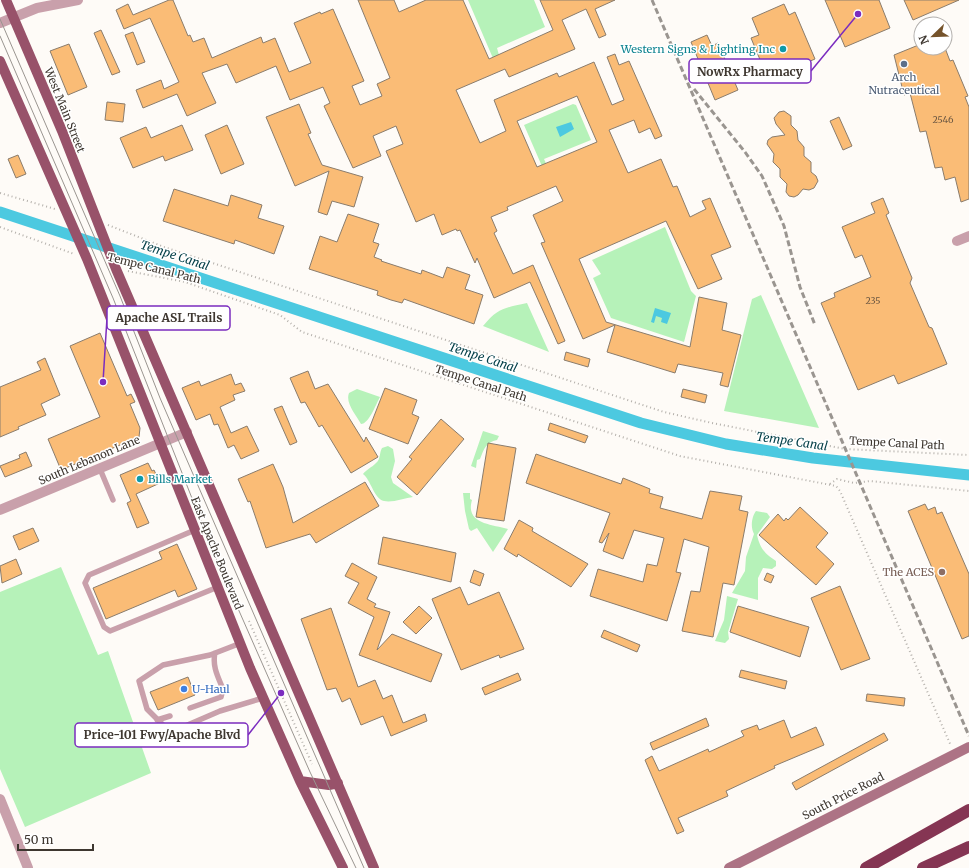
<svg xmlns="http://www.w3.org/2000/svg" width="969" height="868" font-family="Merriweather,serif">
<rect width="100%" height="100%" fill="#fefbf7"/>
<!-- green -->
<path fill="#b6f2b9" d="M468,0H534L545,27L497,48L499,55L498,70Z
M573,104L576,105L591,140L544,159L550,172L548,180L524,125Z
M665,227L691,291L696,296L684,342L611,318L593,278L601,274L592,260Z
M761,295L819,428L724,411L752,299Z
M527,303L549,352L483,326C498,308 504,308 527,303Z
M357,389L380,397C376,404 369,424 361,424C356,415 345,403 349,393Z
M483,431L499,436L497,440C486,442 484,449 480,459L477,460L476,468L471,466Z
M388,446L393,449L395,461L391,477L393,483L413,497C405,498 392,503 384,501C374,499 371,480 363,474C367,469 371,468 376,463C381,459 379,453 382,448Z
M463,493H470V499L472,500C465,524 491,524 508,529L493,552L477,528L471,531L469,529L465,511Z
M756,511L767,513L770,517L757,535C760,548 764,553 776,561V566L772,569L763,568L758,578V600L732,593L745,571L746,557L754,534C750,527 752,516 756,511Z
M61,567L98,655L108,651L151,773L25,827L0,769V592Z
M727,596L738,599L728,632L729,639L725,643L715,641L724,620Z"/>
<!-- water -->
<path fill="#4cc9e0" d="M571,122L574,129L560,137L556,127Z
M655,308L671,313L667,324L661,322L662,318L656,316L654,323L651,322Z"/>
<g fill="none" stroke-linecap="round" stroke-linejoin="round">
<!-- canal -->
<path stroke="#4cc9e0" stroke-width="11" d="M0,212L641,423L726,444L813,458L969,475"/>
</g>
<!-- building -->
<path fill="#fabc76" stroke="#8a7c6c" fill-rule="evenodd" d="M169,0H173L188,36L190,35L193,42L204,38L212,58L261,37L263,43L275,38L289,72L311,63L294,23L320,12L321,14L333,9L364,81L352,86L360,105L382,96L377,84L390,78L358,0H394L399,12L426,0H463L489,59L553,30L540,0H615L595,9L606,35L599,38L586,9L562,20L575,49L509,77L505,69L456,90L480,143L506,131L494,100L557,73L559,77L594,62L612,105L624,100L607,57L615,54L619,65L629,61L662,136L655,139L650,128L639,133L634,120L609,130L628,173L661,159L673,187L677,186L690,217L706,209L702,201L710,198L731,247L711,255L722,279L698,289L666,221L579,259L606,322L690,347L699,297L727,303L722,330L741,335L728,387L720,385L723,373L678,364L675,373L607,352L615,325L583,339L541,243L545,242L533,215L563,201L556,186L507,207L508,210L491,217L497,231L494,233L513,274L533,265L565,341L558,344L530,282L494,298L477,258L475,263L460,230L457,231L456,229L442,235L434,214L416,222L386,151L403,144L396,126L373,136L381,156L353,168L324,106L330,103L323,87L290,100L276,66L236,83L227,64L202,73L216,103L187,116L177,94L143,108L136,90L161,80L164,89L179,82L150,18L124,29L116,10L128,4L133,15ZM577,96L597,142L537,167L517,121Z
M825,0H879L890,28L845,47Z
M904,0H959L913,20Z
M784,4L789,15L795,12L815,59L768,79L751,38L759,35L752,18Z
M101,30L120,72L112,75L94,33Z
M133,32L145,62L137,65L125,35Z
M707,35L712,46L718,43L738,90L715,100L691,42Z
M69,44L87,87L68,95L50,51Z
M921,44V48H945L950,61L953,60L968,96L965,97L969,107V199L961,202L955,177L945,180L942,167L935,168L926,131L920,132L910,93L904,95L894,55Z
M107,102L125,104L123,122L105,120Z
M299,104L311,133L308,134L322,165L363,177L354,207L332,201L327,215L318,212L329,171L295,186L266,117Z
M784,111L791,116V125L797,131L798,140L804,147V156L811,162V172L816,176L818,181L814,188L809,190L803,189L798,195L794,197L789,196L786,192L787,184L780,177V169L773,162L774,154L767,144L768,140L772,137L785,135L776,124L774,118L779,112Z
M839,117L852,146L843,150L830,121Z
M182,125L193,150L165,161L163,156L133,168L120,138L146,127L151,138Z
M227,125L244,164L221,174L205,135Z
M18,155L26,174L16,178L8,159Z
M174,189L228,206L231,195L262,205L258,218L284,226L274,254L235,240L234,244L163,221Z
M883,198L889,213L886,215L912,278L910,283L929,327L932,328L947,364L898,384L894,375L858,390L821,303L835,297L834,293L871,277L862,255L855,258L842,227L875,213L871,203Z
M348,214L379,224L373,242L379,244L374,257L382,260L381,261L421,274L422,270L443,278L447,267L470,275L465,289L483,295L474,324L404,299L402,303L391,300L377,295L378,291L309,269L320,236L337,242Z
M100,333L127,396L131,394L135,402L130,404L140,428L139,437L61,470L48,439L100,417L70,346Z
M566,352L590,359L588,367L564,360Z
M45,358L60,395L41,404L46,415L18,427L19,429L0,437V387L41,370L37,362Z
M308,371L315,389L328,384L364,442L366,437L378,457L351,473L322,425L319,427L305,402L301,403L290,378Z
M231,374L235,385L241,383L245,391L233,395L235,400L220,407L231,433L247,426L259,451L241,459L234,445L228,448L218,424L214,425L210,414L196,420L182,388L199,381L201,386Z
M385,388L417,400L412,414L419,417L408,444L369,429Z
M683,389L707,395L705,403L681,397Z
M282,406L297,442L290,445L274,409Z
M441,419L464,439L417,495L397,477L412,459L409,457Z
M550,423L588,436L585,443L548,430Z
M488,443L516,448L504,521L476,517Z
M26,452L32,466L5,477L0,466L20,458L19,455Z
M536,454L621,484L623,478L650,489L649,493L663,497L660,508L702,519L710,491L742,496L739,510L748,512L734,585L723,583L713,637L682,631L691,591L700,592L709,547L684,539L676,572L681,573L667,621L590,596L598,569L643,582L647,564L657,566L664,538L634,530L623,559L603,551L609,533L602,543L599,542L610,513L526,483Z
M148,463L152,471L154,470L160,483L136,494L149,523L137,528L127,503L131,501L120,475Z
M273,464L283,487L293,523L365,482L379,506L316,543L310,534L266,548L250,501L248,502L238,479Z
M925,504L928,510L935,507L937,514L942,512L969,574V636L962,639L908,511Z
M800,507L828,533L816,547L834,564L816,585L759,535L778,514L784,521L786,518L788,520Z
M519,520L533,528L532,531L588,564L571,587L518,554L517,557L504,549Z
M33,528L39,541L19,550L13,536Z
M383,537L456,553L451,582L378,564Z
M177,544L197,589L178,597L175,590L106,619L93,588L162,559L159,552Z
M16,559L22,574L2,583L0,566Z
M352,563L377,577L367,599L376,604L374,607L390,612L377,650L392,634L442,654L431,682L359,655L374,617L348,603L359,583L345,576Z
M474,570L484,574L480,586L470,582Z
M767,573L774,576L771,583L764,580Z
M840,586L870,659L841,670L811,598Z
M460,587L468,605L499,592L524,649L500,658L499,655L461,670L432,599Z
M419,606L432,618L416,634L403,622Z
M738,606L809,627L800,657L730,632Z
M331,608L358,687L375,680L383,699L392,695L403,723L425,714L427,721L391,736L383,716L361,725L350,698L342,702L336,688L327,690L301,619Z
M604,630L640,645L637,652L601,637Z
M741,670L787,681L785,689L739,677Z
M518,673L521,680L485,695L482,688Z
M188,677L195,695L158,710L150,692Z
M867,694L905,698L904,706L866,701Z
M706,718L709,726L653,750L650,743Z
M784,720L791,738L816,727L824,745L774,766L775,768L726,791L728,796L678,818L684,831L677,834L645,760L652,756L659,771L708,749L709,752L744,736L741,731L757,725L759,730Z
M884,733L888,740L796,790L792,783Z"/>
<g fill="none" stroke-linecap="round" stroke-linejoin="round">
<!-- path -->
<path stroke="#b4b0ab" stroke-width="2" stroke-dasharray="1 3" stroke-linecap="butt" d="M0,193L55,209
M108,225L164,247L664,412L712,423L845,449L969,455
M0,227L74,254
M128,271L185,282L280,315L302,332L680,456L836,486L840,491L951,746
M830,484L837,479L854,483L870,481L969,491
M249,621L312,764"/>
<!-- lane -->
<path stroke="#c9a0ab" stroke-width="5.5" d="M100,469L113,500
M195,530L89,575L85,583L104,627L110,631L218,587
M241,643L210,655L163,665L139,681L147,709L164,726L176,730L220,711L263,698
M190,708L221,697L223,689C218,677 212,666 215,653
M157,720L170,716"/>
<!-- street -->
<path stroke="#c9a0ab" stroke-width="10" d="M0,23L37,8L78,0
M957,241L969,236
M0,510L187,432
M0,799L28,868"/>
<!-- secondary -->
<path stroke="#ad7385" stroke-width="10" d="M729,868L969,747"/>
<!-- primary -->
<path stroke="#98526a" stroke-width="10" d="M6,0L62,131L116,269L374,868
M0,61L87,259L250,668L300,781L343,868
M300,781L329,785L338,783"/>
<!-- highway -->
<path stroke="#853553" stroke-width="12" d="M866,868L969,810
M923,868L969,847"/>
<!-- tram -->
<path stroke="#9a9590" stroke-width="1" d="M0,19L120,296L160,398L364,868
M0,36L113,298L214,554L310,772L356,868"/>
<!-- rail -->
<path stroke="#9a9590" stroke-width="3" stroke-dasharray="6 3" stroke-linecap="butt" d="M652,0L969,736
M694,89L745,152L762,176L784,226L800,287L815,325"/>
</g>
<!-- markers -->
<g fill="#0f9aa8" stroke="#fff" stroke-width="1.5">
<circle cx="783" cy="49" r="4"/>
<circle cx="140" cy="479" r="4"/>
</g>
<circle fill="#5c6f8a" stroke="#fff" stroke-width="1.5" cx="904" cy="64" r="4"/>
<circle fill="#8d6e63" stroke="#fff" stroke-width="1.5" cx="942" cy="572" r="4"/>
<circle fill="#3f7fe0" stroke="#fff" stroke-width="1.5" cx="184" cy="689" r="4"/>
<g text-anchor="middle" dominant-baseline="central" stroke-width="3" stroke-linejoin="round" paint-order="stroke">
<!-- number labels -->
<g font-size="9" fill="#6d5842">
<text x="943" y="119">2546</text>
<text x="873" y="300">235</text>
</g>
<!-- culture labels -->
<g font-size="11" fill="#0d838f" stroke="#fff" text-anchor="end">
<text x="775" y="49">Western Signs &amp; Lighting Inc</text>
<text x="148" y="479" text-anchor="start">Bills Market</text>
</g>
<!-- service labels -->
<g font-size="11" fill="#4e5e75" stroke="#fff">
<text x="904" y="77">Arch<tspan x="904" dy="13">Nutraceutical</tspan></text>
</g>
<!-- street labels -->
<g font-size="11" fill="#3e3730" stroke="#fff">
<text transform="translate(65 110) rotate(68)">West Main Street</text>
<text transform="translate(154 268) rotate(14)">Tempe Canal Path</text>
<text transform="translate(481 383) rotate(18)">Tempe Canal Path</text>
<text transform="translate(897 443) rotate(3)">Tempe Canal Path</text>
<text transform="translate(89 460) rotate(-23)">South Lebanon Lane</text>
<text transform="translate(217 553) rotate(68)">East Apache Boulevard</text>
<text transform="translate(843 796) rotate(-27)">South Price Road</text>
</g>
<!-- education labels -->
<g font-size="11" fill="#785e54" stroke="#fff" text-anchor="end">
<text x="934" y="572">The ACES</text>
</g>
<!-- shop labels -->
<g font-size="11" fill="#366cbe" stroke="#fff" text-anchor="start">
<text x="192" y="689">U-Haul</text>
</g>
<!-- water labels -->
<g font-size="12" font-style="italic" fill="#003d46" stroke="#fff">
<text transform="translate(175 255) rotate(18)">Tempe Canal</text>
<text transform="translate(483 357) rotate(18)">Tempe Canal</text>
<text transform="translate(792 441) rotate(8)">Tempe Canal</text>
</g>
</g>
<!-- callouts -->
<path fill="none" stroke="#7b2cbf" stroke-width="1.5" d="M858 14L811 71M103 382L107 318M281 693L248 735"/>
<g fill="#7b2cbf" stroke="#fff" stroke-width="1.5">
<circle cx="858" cy="14" r="4"/>
<circle cx="103" cy="382" r="4"/>
<circle cx="281" cy="693" r="4"/>
</g>
<g fill="#fff" stroke="#7b2cbf" stroke-width="1.5">
<rect x="689" y="59" width="122" height="24" rx="4"/>
<rect x="107" y="306" width="123" height="24" rx="4"/>
<rect x="75" y="723" width="173" height="24" rx="4"/>
</g>
<g font-size="12" text-anchor="middle" font-weight="bold" fill="#3e3730">
<text x="750" y="76">NowRx Pharmacy</text>
<text x="169" y="322">Apache ASL Trails</text>
<text x="162" y="739">Price-101 Fwy/Apache Blvd</text>
</g>
<!-- north arrow -->
<g transform="translate(933 36) rotate(247)"><circle r="19" fill="#ffffff" stroke="#b2afac"/>
<path d="M0-3L7 15L0 10L-7 15Z" fill="#75532b"/>
<text y="-6" font-size="11" font-weight="bold" text-anchor="middle" fill="#3e3730">N</text>
</g>
<!-- scale -->
<path d="M18 844v6h75v-6" fill="none" stroke="#3e3730" stroke-width="2"/>
<text x="24" y="844" font-size="12" fill="#3e3730" stroke="#ffffff" stroke-width="3" paint-order="stroke">50 m</text>
</svg>
